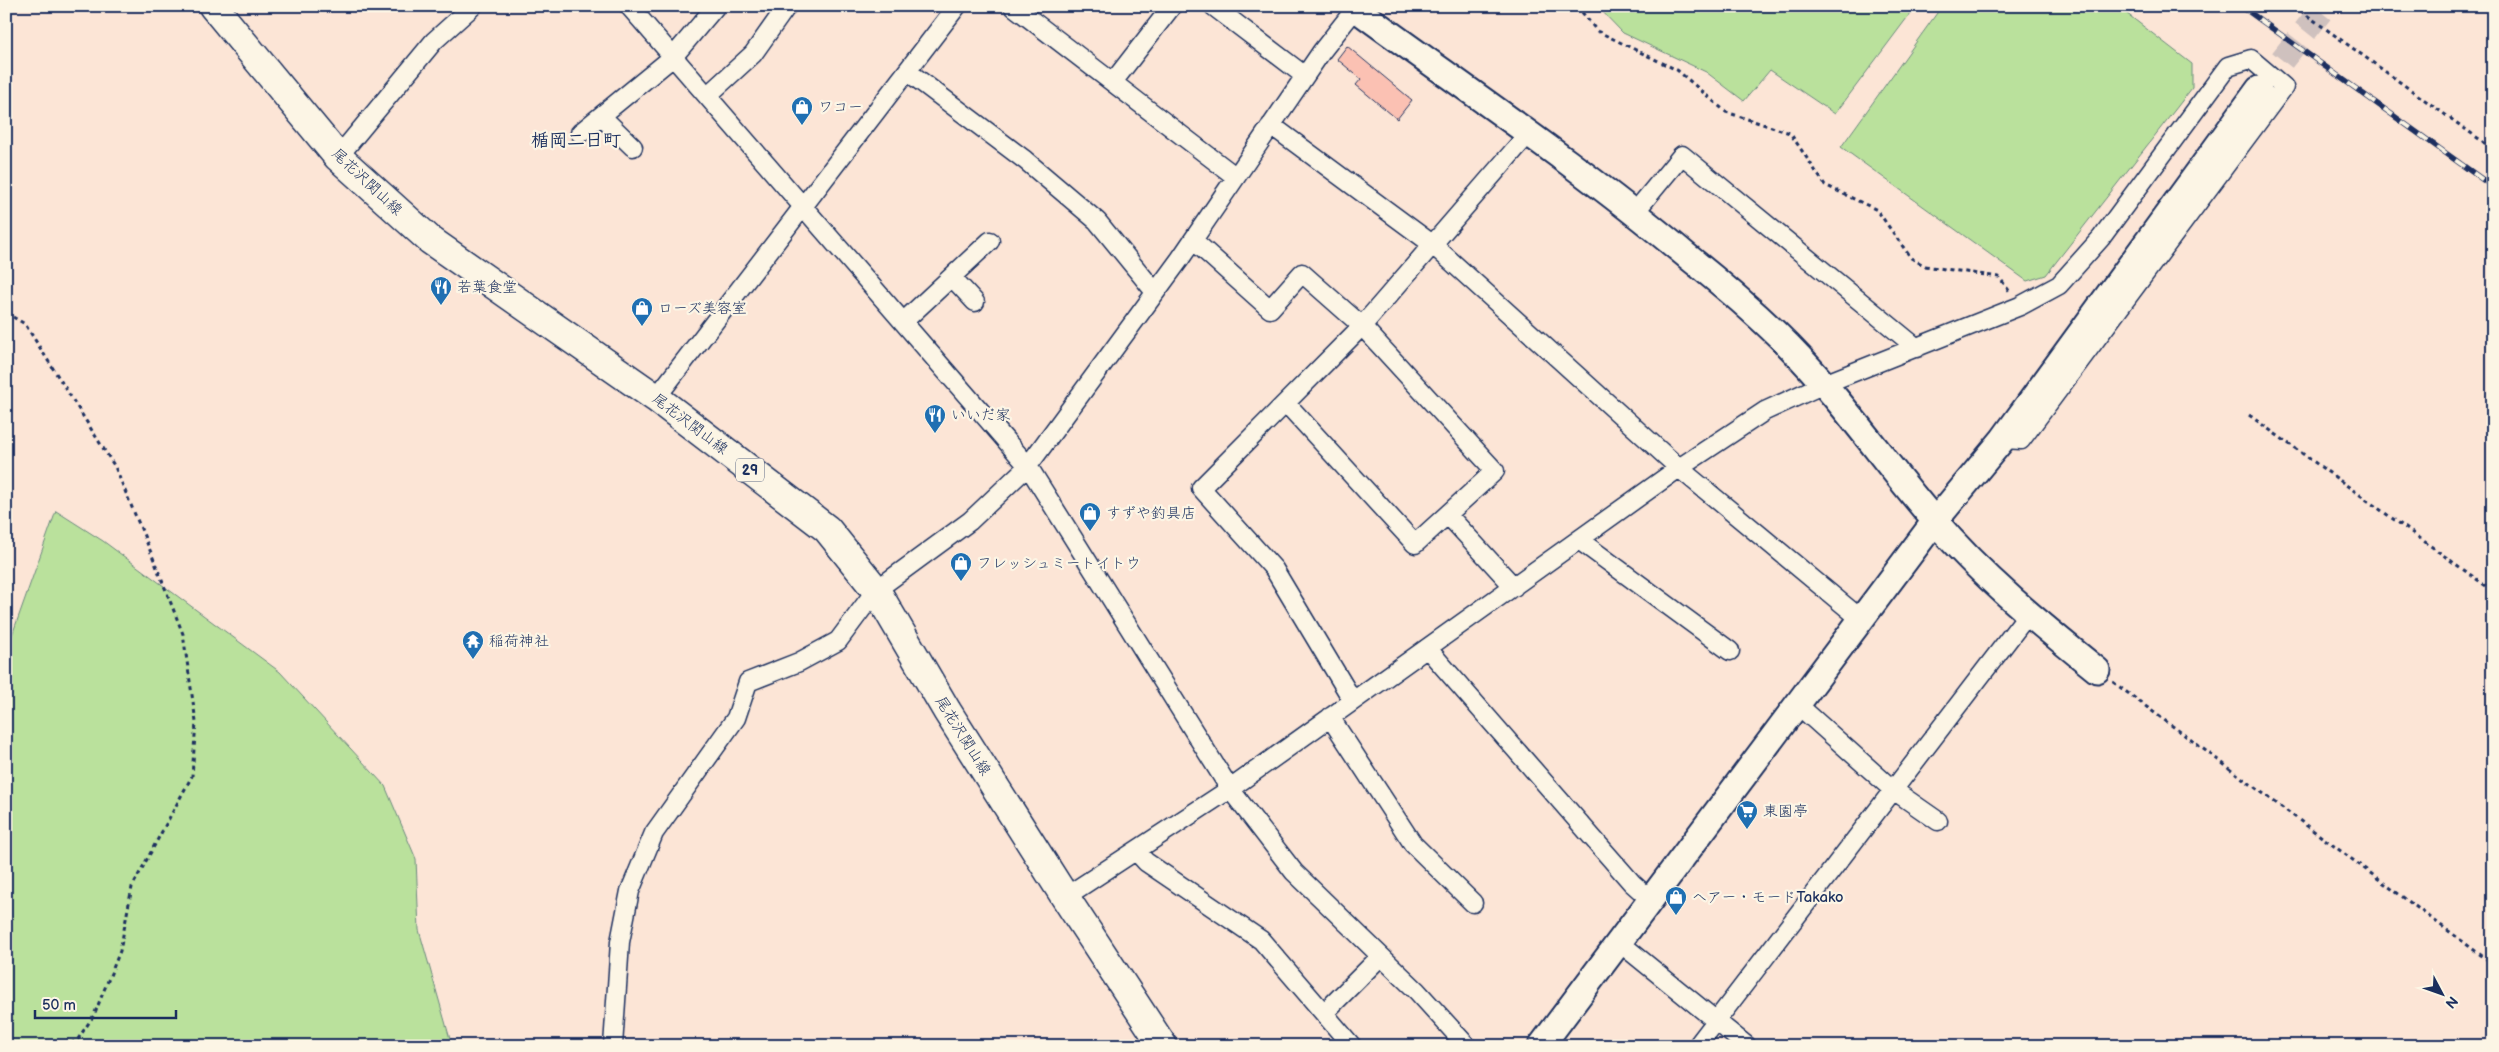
<svg xmlns="http://www.w3.org/2000/svg" width="2499" height="1052" font-family="'Balsamiq Sans','Klee One',sans-serif">
<rect width="100%" height="100%" fill="#fce5d6"/>
<filter id="ink" filterUnits="userSpaceOnUse"><feTurbulence type="fractalNoise" baseFrequency=".02" numOctaves="2"/><feDisplacementMap in="SourceGraphic" scale="10" xChannelSelector="R" yChannelSelector="G"/><feConvolveMatrix kernelMatrix="1 2 1 2 8 2 1 2 1" color-interpolation-filters="sRGB"/></filter>
<g filter="url(#ink)">
<!-- green -->
<path fill="#bae19c" stroke="#6a887d" d="M1597,6H1916L1835,114L1770,70L1744,101L1706,72L1623,33Z
M1942,6H2117L2192,64V88L2046,275L2027,281L1841,147Z
M56,511L103,541L280,672L385,786L416,859L419,930L452,1046H6V667L11,638Z"/>
<!-- building -->
<path fill="#fbc1b3" stroke="#1b2f5e" d="M1347,46L1412,100L1397,119L1356,85L1361,79L1337,59Z"/>
<g fill="none" stroke-linecap="round" stroke-linejoin="round">
<!-- secondary-tunnel -->
<path stroke="#cfc1be" stroke-width="25" stroke-dasharray="25 12" stroke-linecap="butt" d="M2259,89L2325,6"/>
<!-- street casing -->
<g stroke="#1b2f5e" stroke-width="21">
<path id="street" d="M629,6L1028,466L1230,789L1294,872L1417,991L1467,1046
M1013,6L1236,177
M1213,6L1305,76
M907,71L1025,160L1097,221L1155,292
M1113,82L1172,6
M707,96L753,54L787,6
M601,116L633,147
M1271,125L1432,244L1679,468L1862,620
M580,133L673,57L716,6
M338,157L434,41L473,6
M1635,212L1682,155L1917,348
M1193,240L1270,309L1302,273L1362,326L1495,471L1415,544L1286,403
M952,277L975,302
M903,322L990,241
M656,398L957,6
M1448,515L1514,587
M1579,540L1730,651
M1427,648L1632,883L1651,900
M1353,701L1274,569L1201,488L1362,326L1529,133
M1798,705L1892,789L1938,821
M1330,717L1413,844L1473,903
M1136,851L1146,862L1261,940L1352,1046
M1065,897L1230,789L1679,468L1765,411L1824,384L2020,306L2059,285L2101,238L2228,66L2251,59L2284,87L2021,440L2003,439
M1619,942L1747,1046
M1324,1013L1380,957
M613,1046L620,942L630,891L654,833L736,718L748,682L799,662L838,641L876,590L970,521L1028,466L1180,259L1322,51L1355,9
M1697,1046L2028,614"/>
</g>
<!-- secondary casing -->
<g stroke="#1b2f5e" stroke-width="29">
<path id="secondary" d="M1352,6C1464,88 1580,166 1687,256C1722,284 1757,314 1789,346C1842,400 1885,463 1934,520C1982,577 2040,624 2097,670
M1541,1046L1935,521L2003,439L2259,89"/>
</g>
<!-- primary casing -->
<g stroke="#1b2f5e" stroke-width="31">
<path id="primary" d="M213,6L338,157L430,240L656,398L827,529L876,590L947,711L1065,897L1163,1046"/>
</g>
<!-- path -->
<path stroke="#1b2f5e" stroke-width="3" stroke-dasharray="4 4" stroke-linecap="butt" d="M1577,6L1597,31L1677,70L1726,112L1790,133L1825,185L1877,210L1911,258L1925,266L1999,277L2010,292
M2294,6L2493,149
M6,313L25,324L115,467L152,555L183,634L196,722L192,776L132,887L120,951L94,1015L78,1039L67,1046
M2249,415L2493,591
M2113,682L2493,964"/>
<!-- street -->
<use href="#street" stroke="#fcf5e5" stroke-width="18"/>
<!-- secondary -->
<use href="#secondary" stroke="#fcf5e5" stroke-width="25"/>
<!-- primary -->
<use href="#primary" stroke="#fcf5e5" stroke-width="28"/>
<!-- rail casing -->
<g stroke="#1b2f5e" stroke-width="5.5">
<path id="rail" d="M2241,6L2493,187"/>
</g>
<!-- rail -->
<use href="#rail" stroke="#fcf5e5" stroke-width="4" stroke-dasharray="11" stroke-linecap="butt"/>
</g>
</g>
<!-- icons -->
<defs>
<g id="shop-pin" transform="scale(1.125)"><path d="M0 17L-7.5 6A9.5 9.5 0 1 1 7.5 6Z" fill="#1f6fb2" stroke="#fcf5e5"/><path d="M-5-2.5h2.3a2.7 3.5 0 0 1 5.4 0H5L5.5 6h-11ZM-1.5-2.5h3a1.5 2.3 0 0 0-3 0Z" fill="#fff"/></g>
<g id="restaurant-pin" transform="scale(1.125)"><path d="M0 17L-7.5 6A9.5 9.5 0 1 1 7.5 6Z" fill="#1f6fb2" stroke="#fcf5e5"/><path d="M-5-6h1v4h1v-4h1v4h1v-4h1v5L-1.5 .5V6h-2V.5L-5-1ZM5-6V6H3V1.5H1.5Q1.5-4 5-6Z" fill="#fff"/></g>
<g id="temple-pin" transform="scale(1.125)"><path d="M0 17L-7.5 6A9.5 9.5 0 1 1 7.5 6Z" fill="#1f6fb2" stroke="#fcf5e5"/><path d="M0-6L5-2H3V0L6.5 2.5H4V6H1.5V3h-3V6H-4V2.5H-6.5L-3 0V-2H-5Z" fill="#fff"/></g>
<g id="supermarket-pin" transform="scale(1.125)"><path d="M0 17L-7.5 6A9.5 9.5 0 1 1 7.5 6Z" fill="#1f6fb2" stroke="#fcf5e5"/><path d="M-6-5.5h2.5l.6 2H6L4.5 2H-2.5L-4.4-4H-6ZM-1.5 3.2a1.3 1.3 0 1 0 .1 0ZM3 3.2a1.3 1.3 0 1 0 .1 0Z" fill="#fff"/></g>
</defs>
<g fill-rule="evenodd">
<use href="#shop-pin" x="802" y="107"/>
<use href="#restaurant-pin" x="441" y="287"/>
<use href="#shop-pin" x="642" y="308"/>
<use href="#restaurant-pin" x="935" y="415"/>
<use href="#shop-pin" x="1090" y="513"/>
<use href="#shop-pin" x="961" y="563"/>
<use href="#temple-pin" x="473" y="641"/>
<use href="#supermarket-pin" x="1747" y="811"/>
<use href="#shop-pin" x="1676" y="897"/>
</g>
<g text-anchor="middle" dominant-baseline="central" stroke-width="4.5" stroke-linejoin="round" paint-order="stroke">
<!-- shield labels -->
<rect fill="#fcf5e5" stroke="#5e6a86" stroke-width="1" x="736" y="458.5" width="28" height="23" rx="4"/>
<g font-size="14" font-weight="bold" fill="#1b2f5e">
<text x="750" y="470">29</text>
</g>
<!-- poi labels -->
<g font-size="15" fill="#1b2f5e" stroke="#fcf5e5" text-anchor="start">
<text x="818" y="107">ワコー</text>
<text x="457" y="287">若葉食堂</text>
<text x="658" y="308">ローズ美容室</text>
<text x="951" y="415">いいだ家</text>
<text x="1106" y="513">すずや釣具店</text>
<text x="977" y="563">フレッシュミートイトウ</text>
<text x="489" y="641">稲荷神社</text>
<text x="1763" y="811">東園亭</text>
<text x="1692" y="897">ヘアー・モードTakako</text>
</g>
<!-- street labels -->
<g font-size="15" fill="#1b2f5e" stroke="#fcf5e5">
<text transform="translate(367 182) rotate(43)">尾花沢関山線</text>
<text transform="translate(690 424) rotate(37)">尾花沢関山線</text>
<text transform="translate(963 736) rotate(58)">尾花沢関山線</text>
</g>
<!-- quarter labels -->
<g font-size="18" font-weight="bold" fill="#1b2f5e" stroke="#fcf5e5">
<text x="576" y="140">楯岡二日町</text>
</g>
</g>
<!-- margin -->
<rect width="2499" height="1052" fill="none" stroke="#fcf5e5" stroke-width="25"/>
<rect x="12" y="12" width="2474" height="1027" fill="none" stroke="#1b2f5e" stroke-width="2" filter="url(#ink)"/>
<!-- north arrow -->
<g transform="translate(2442 994) rotate(131)" stroke="#fcf5e5" stroke-width="4" paint-order="stroke">
<path d="M0-4L9 19L0 12L-9 19Z" fill="#1b2f5e"/>
<text y="-8" font-size="14" font-weight="bold" text-anchor="middle" fill="#1b2f5e">N</text>
</g>
<!-- scale -->
<path d="M35 1010v8h141v-8" fill="none" stroke="#1b2f5e" stroke-width="2.5"/>
<text x="42" y="1010" font-size="15" fill="#1b2f5e" stroke="#fcf5e5" stroke-width="4" paint-order="stroke">50 m</text>
</svg>
